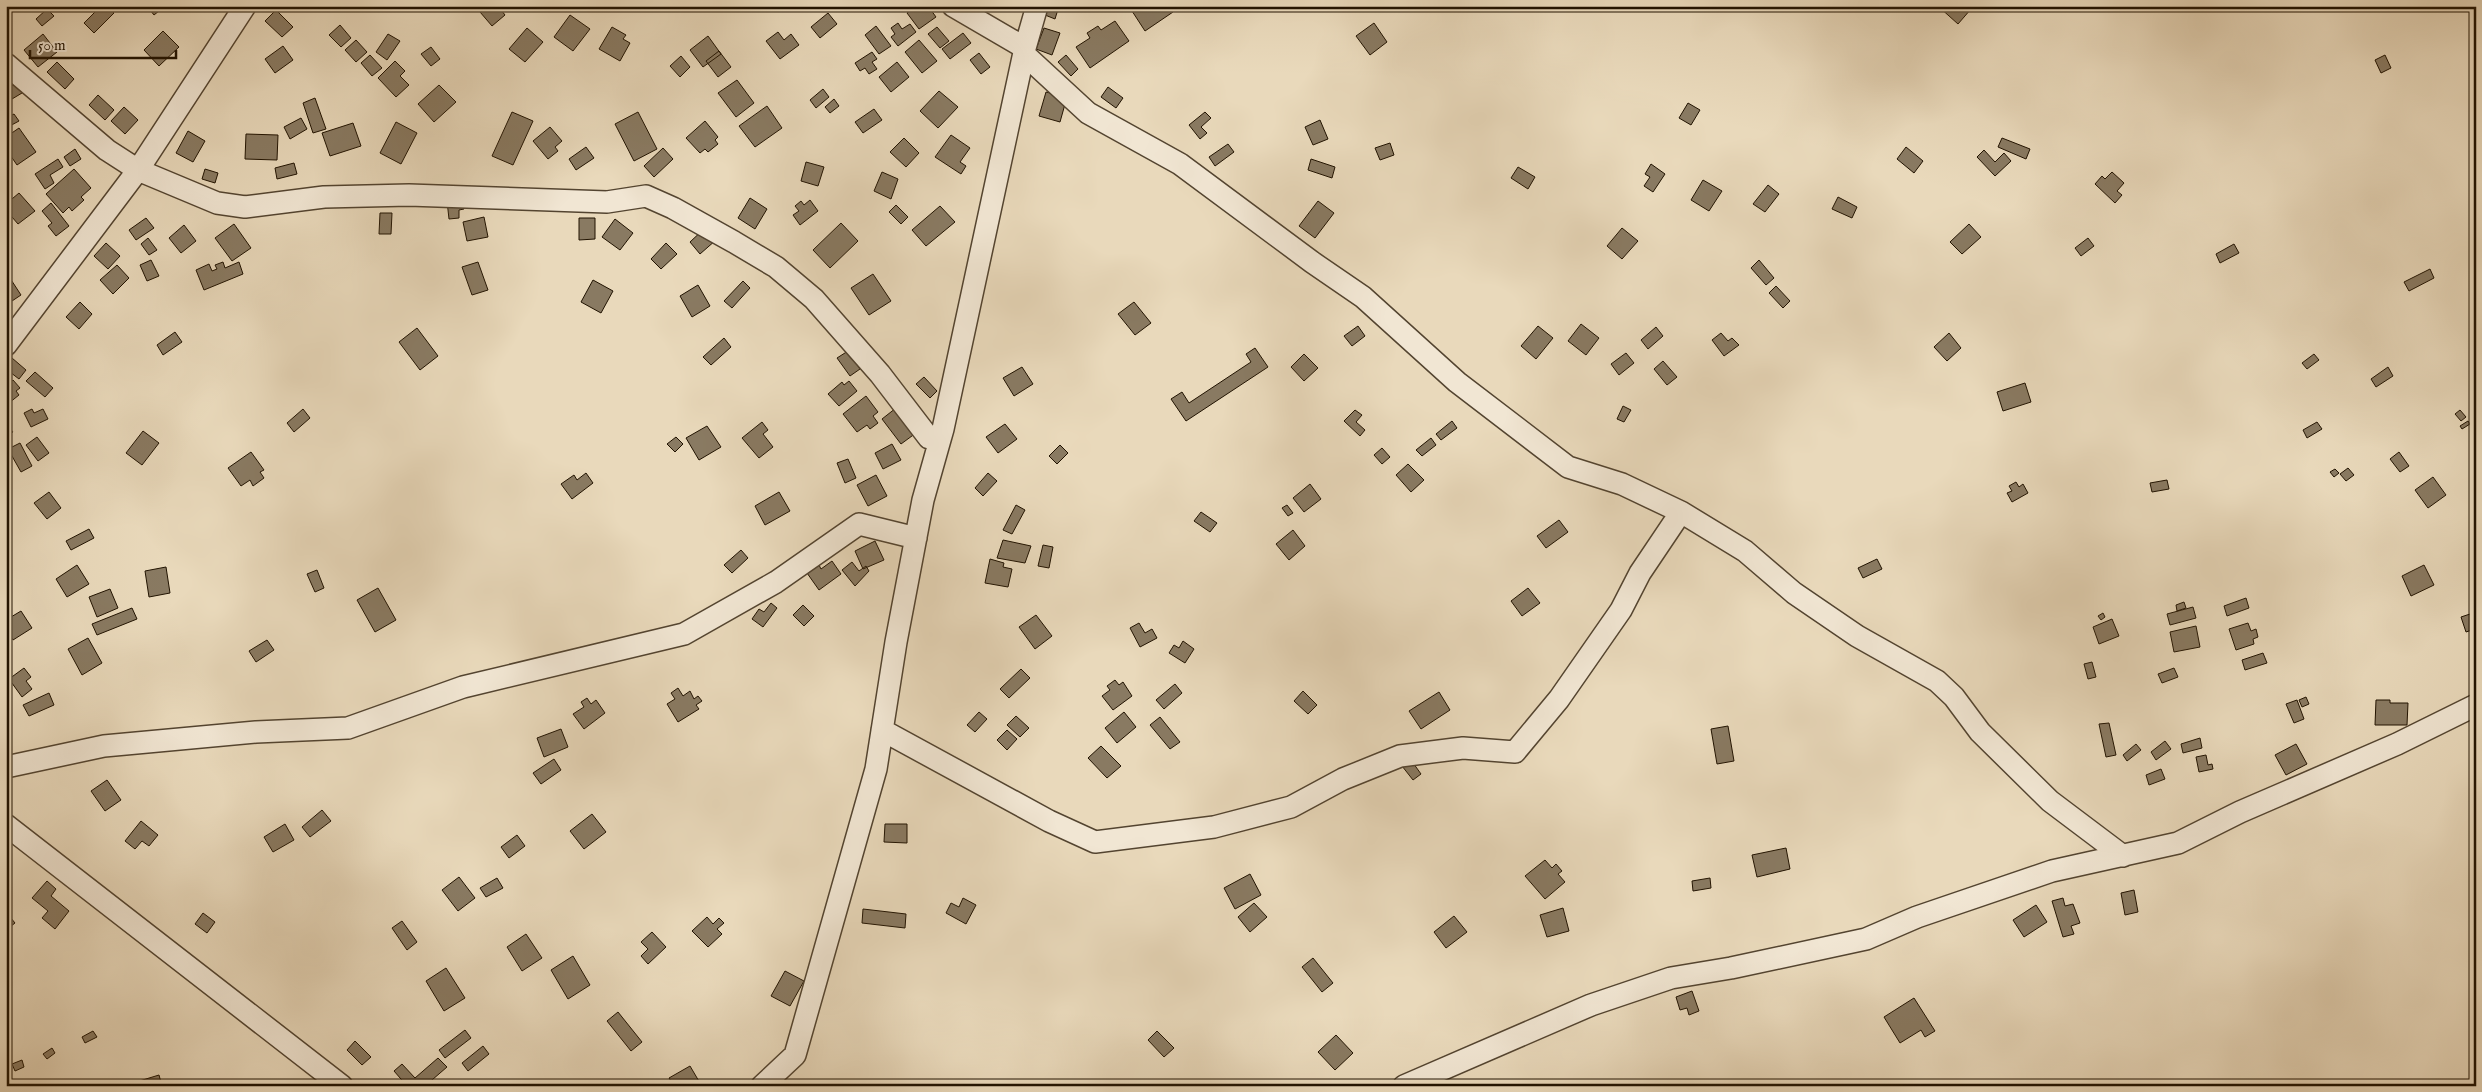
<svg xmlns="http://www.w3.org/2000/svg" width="2482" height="1092" font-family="'IM FELL English',serif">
<rect width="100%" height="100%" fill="#e9d9bb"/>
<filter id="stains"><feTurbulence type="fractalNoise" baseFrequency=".004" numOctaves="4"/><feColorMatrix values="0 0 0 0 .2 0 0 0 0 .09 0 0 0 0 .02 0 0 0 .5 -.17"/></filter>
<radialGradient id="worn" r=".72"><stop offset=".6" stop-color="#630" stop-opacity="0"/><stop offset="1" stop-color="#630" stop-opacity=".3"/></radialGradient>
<!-- building -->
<path fill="#897a62" stroke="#211301" d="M101,6H108L114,13L94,33L84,23Z
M147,6H165L154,15Z
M487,6H498L505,15L492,26L480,12Z
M916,6H928L936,17L919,29L907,13Z
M1048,6H1059L1055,19L1045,15Z
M1139,6H1170L1173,12L1145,31L1132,11Z
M1968,6L1971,9L1958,24L1939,7Z
M2111,6H2122L2116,12Z
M47,9L54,16L42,26L36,19Z
M276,10L293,27L282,37L265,21Z
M828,13L837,24L820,38L811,27Z
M570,15L590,29L573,51L554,37Z
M1115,21L1129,41L1090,68L1076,47L1090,38L1087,33L1098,26L1101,30Z
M898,23L902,29L910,24L916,32L898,46L891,37L895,34L891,28Z
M1374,23L1387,42L1370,55L1356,36Z
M340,25L351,38L341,47L329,35Z
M876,26L891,46L879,54L865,35Z
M612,27L626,35L623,39L630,43L620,61L599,49Z
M937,27L949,41L940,48L928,34Z
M527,28L543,42L525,62L509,49Z
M1044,28L1060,33L1052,55L1036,49Z
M163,31L179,47L159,66L144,50Z
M778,32L784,40L791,34L799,45L780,59L766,41Z
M963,33L971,43L950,59L942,49Z
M43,34L57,52L38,67L24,50Z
M388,34L400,41L387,60L376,52Z
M708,36L721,54L703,67L690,50Z
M356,40L367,52L356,62L345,50Z
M919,40L937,61L922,73L905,52Z
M283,46L293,60L275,73L265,59Z
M431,47L440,59L431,66L421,54Z
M719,51L731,67L718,77L706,61Z
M872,52L877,59L872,62L877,69L869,74L865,68L860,71L855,63Z
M979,53L990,67L981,74L970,60Z
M370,55L382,68L372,76L361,63Z
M1066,55L1078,69L1071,76L1058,62Z
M2385,55L2391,68L2381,73L2375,60Z
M681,56L690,67L680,77L670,66Z
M395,61L405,71L400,76L409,85L396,97L378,78Z
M57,62L74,79L65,89L47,72Z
M897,62L909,77L891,92L879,77Z
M21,80L27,90L12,99L6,89Z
M737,80L754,103L736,117L718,93Z
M439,85L456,102L434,122L418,104Z
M1108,87L1123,98L1116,108L1101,97Z
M823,89L829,97L816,108L810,100Z
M939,91L958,107L938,128L920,111Z
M1046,92L1067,97L1060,122L1039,116Z
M98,95L114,110L105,120L89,105Z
M315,98L326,129L313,133L303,103Z
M834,99L839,106L830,113L825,107Z
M1688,103L1700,110L1691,125L1679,118Z
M767,106L782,128L755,147L739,126Z
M124,107L138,120L125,134L111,121Z
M874,109L882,120L863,133L855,122Z
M512,112L533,121L513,165L492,156Z
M638,112L657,149L634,161L615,124Z
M1205,112L1211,118L1201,127L1207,133L1200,139L1189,125Z
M6,113L8,117L14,114L19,121L6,128Z
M301,118L307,129L290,139L284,127Z
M1320,120L1328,139L1313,145L1305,127Z
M705,121L718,137L715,140L718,144L708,152L705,149L700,153L686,138Z
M396,122L417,133L401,164L380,153Z
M353,123L361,146L330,156L322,133Z
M550,127L562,141L555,147L558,151L548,159L533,141Z
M19,128L36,152L17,165L6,149V137Z
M188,131L205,141L193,162L176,153Z
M246,134L278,135L277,160L245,159Z
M951,135L970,148L960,162L966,166L961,174L935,157Z
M904,138L919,153L906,167L890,152Z
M2002,138L2030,149L2026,159L1998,147Z
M1390,143L1394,155L1380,160L1375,148Z
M1228,144L1234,152L1215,166L1209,157Z
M586,147L594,158L576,170L569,159Z
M1906,147L1923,161L1914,173L1897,159Z
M663,148L673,159L654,177L644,166Z
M75,149L81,159L70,166L64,157Z
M1984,150L1995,162L2004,153L2011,161L1995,176L1977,157Z
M58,159L63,167L50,175L54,183L45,189L35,174Z
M1311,159L1335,167L1332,178L1308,170Z
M806,162L824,167L818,186L801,181Z
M294,163L297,174L277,179L275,168Z
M1651,164L1665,174L1653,192L1644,186L1650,177L1645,174Z
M1518,167L1535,177L1528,189L1511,178Z
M74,169L91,188L81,197L84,200L72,211L69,207L63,213L46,194Z
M205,169L218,173L215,183L202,179Z
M882,172L898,179L891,199L874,191Z
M2112,172L2124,183L2117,191L2122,195L2115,203L2095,184L2102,176L2105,179Z
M1703,180L1722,191L1709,211L1691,200Z
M1768,185L1779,194L1765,212L1753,204Z
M19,193L35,211L18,224L6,210V204Z
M1838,197L1857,207L1852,218L1832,209Z
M750,198L767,209L755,229L738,218Z
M810,200L818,211L800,225L793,215L799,211L795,206L801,201L804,205Z
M447,201L463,203L464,209L459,210V218L449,219Z
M1318,201L1334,213L1315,238L1299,226Z
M51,203L69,226L56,236L48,226L52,223L42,211Z
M896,205L908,217L901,224L889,212Z
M940,206L955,222L926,246L912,230Z
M380,213H392L391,234H379Z
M484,217L488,237L467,241L463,222Z
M146,218L154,228L136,240L129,230Z
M579,218H595V239L579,240Z
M615,219L633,233L620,250L602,237Z
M841,223L858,241L830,268L813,250Z
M234,224L251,248L232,261L215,238Z
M1969,224L1981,237L1962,254L1950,242Z
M184,225L196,241L181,253L169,238Z
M6,227L11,237L6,239Z
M705,228L716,240L700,254L690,242Z
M1622,228L1638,241L1622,259L1607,246Z
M148,238L157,250L149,255L141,244Z
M2088,238L2094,246L2081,256L2075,248Z
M106,243L120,256L108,269L94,256Z
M666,243L677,254L661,269L651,259Z
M2234,244L2239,253L2220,263L2216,254Z
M151,260L159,276L147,281L140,265Z
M1759,260L1774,278L1766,285L1751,268Z
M223,262L225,268L239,262L243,274L204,290L196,270L209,264L212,271L217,269L215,265Z
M478,262L488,290L472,295L462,267Z
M117,265L129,278L113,294L100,280Z
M2430,269L2434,278L2409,291L2404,282Z
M6,272L21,295L6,305Z
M873,274L891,301L869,315L851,288Z
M593,280L613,291L601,313L581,302Z
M743,281L750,288L732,308L724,301Z
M698,285L710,306L692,317L680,296Z
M1776,286L1790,301L1783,308L1769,293Z
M80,302L92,314L79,329L66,317Z
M1134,302L1151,323L1135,335L1118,314Z
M1581,324L1599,338L1586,355L1568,341Z
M1358,326L1365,336L1352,346L1344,336Z
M1538,326L1553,338L1536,359L1521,346Z
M1656,327L1663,336L1648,349L1641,340Z
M417,328L438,356L420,370L399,342Z
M175,332L182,342L163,355L157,345Z
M1721,333L1728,341L1732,338L1739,345L1724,356L1712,340Z
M1949,333L1961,348L1947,361L1934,347Z
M724,338L731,347L711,365L703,357Z
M1255,348L1268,367L1186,421L1171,399L1182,392L1189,403L1251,362L1246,354Z
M848,351L860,369L850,376L837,358Z
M1626,353L1634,363L1619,375L1611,364Z
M1304,354L1318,368L1304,381L1291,367Z
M2314,354L2319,360L2307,369L2302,363Z
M12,358L26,370L19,379L6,369Z
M1663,361L1677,377L1667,385L1654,369Z
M1022,367L1033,384L1014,396L1003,378Z
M2388,367L2393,376L2376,387L2371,379Z
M35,372L53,388L45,397L26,381Z
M6,377L10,383L13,380L20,388L16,391L19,395L9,403L6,400Z
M924,377L937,391L930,398L916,384Z
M849,381L857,391L839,406L828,394L842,382L844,385Z
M2025,383L2031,402L2003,411L1997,392Z
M866,396L878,412L873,416L878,423L870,429L867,425L857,432L843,414Z
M1623,406L1631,410L1624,422L1617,419Z
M896,408L916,433L901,444L882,419Z
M32,409L34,413L43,409L48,419L31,427L24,413Z
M303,409L310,418L294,432L287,423Z
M1355,410L1362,415L1356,422L1365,430L1360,436L1344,421Z
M2460,410L2466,417L2461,421L2455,414Z
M1452,421L1457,428L1441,440L1436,434Z
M2468,421L2470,424L2462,429L2460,426Z
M762,422L768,430L763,434L773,447L759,458L742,438Z
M2317,422L2322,429L2307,438L2303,430Z
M6,424L13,432L6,437Z
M1005,424L1017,439L998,453L986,437Z
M707,426L721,447L699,460L686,438Z
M143,431L159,443L142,465L126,453Z
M37,437L49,453L38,461L26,445Z
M676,437L683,444L675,452L667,444Z
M1431,438L1436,445L1422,456L1416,450Z
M20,443L32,466L21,472L8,449Z
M892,444L901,460L883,469L875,453Z
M1060,445L1068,453L1057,464L1049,456Z
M1382,448L1390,457L1382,464L1374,455Z
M251,452L264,470L260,472L264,478L253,486L250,480L241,486L228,468Z
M2399,452L2409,466L2400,472L2390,459Z
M848,459L856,478L845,483L837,463Z
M1408,464L1424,480L1411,492L1396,475Z
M2348,468L2354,475L2346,481L2340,474Z
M2335,469L2339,473L2334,477L2330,472Z
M586,473L593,483L572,499L561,484L574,475L577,480Z
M988,473L997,481L983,496L975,488Z
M876,475L887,496L868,506L857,485Z
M2433,477L2446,495L2428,508L2415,490Z
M2167,480L2169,489L2152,492L2150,483Z
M2016,482L2019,487L2023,484L2028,493L2012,502L2007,493L2012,491L2009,486Z
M1310,484L1321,499L1304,512L1293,498Z
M49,492L61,508L47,519L34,503Z
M779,492L790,511L765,525L755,506Z
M1016,505L1025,510L1012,534L1003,530Z
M1287,505L1293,513L1288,516L1282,508Z
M1201,512L1217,523L1210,532L1194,521Z
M1559,520L1568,532L1546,548L1537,536Z
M89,529L94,538L71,550L66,541Z
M1293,530L1305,546L1289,560L1276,544Z
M1003,540L1031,546L1025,563L997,558Z
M875,541L884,560L863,569L855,551Z
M1043,545L1053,547L1049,568L1038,566Z
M741,550L748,558L732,573L724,565Z
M990,559L1004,563L1003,567L1012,569L1008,587L985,583Z
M1877,559L1882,569L1863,578L1858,568Z
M832,561L841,574L819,590L807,573L819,565L821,569Z
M852,562L859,571L866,566L869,571L855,586L842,570Z
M77,565L89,584L67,597L56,579Z
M2424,565L2434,585L2411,596L2402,576Z
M166,567L170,593L149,597L145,571Z
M317,570L324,588L315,592L307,574Z
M378,588L396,620L375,632L357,600Z
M1528,588L1540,603L1522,616L1511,601Z
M110,589L118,608L97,617L89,597Z
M2246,598L2249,608L2227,616L2224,606Z
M2184,602L2186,608L2177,611L2176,605Z
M771,603L777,608L763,627L752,619L759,609L764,612Z
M803,605L814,616L804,626L793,615Z
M2193,607L2196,618L2170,625L2167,614Z
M132,608L137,619L97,635L92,624Z
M21,611L32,628L13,640L6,629V620Z
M2103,613L2105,617L2101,620L2098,616Z
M2470,614L2475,629L2466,632L2461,617Z
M1036,615L1052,636L1035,649L1019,627Z
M2112,619L2119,636L2099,644L2093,627Z
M1139,623L1145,633L1152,629L1157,638L1140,647L1130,628Z
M2248,623L2251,631L2256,629L2258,637L2253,639L2254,644L2236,650L2229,629Z
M2196,626L2200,647L2174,652L2170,632Z
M88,638L102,663L82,675L68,649Z
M267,640L274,650L256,662L249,651Z
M1183,641L1194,649L1185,663L1169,653L1174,645L1179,648Z
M2263,653L2267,663L2245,670L2242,660Z
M2092,662L2096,677L2088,679L2084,664Z
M24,668L31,677L26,681L32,689L22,697L9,679Z
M2174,668L2178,677L2162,683L2158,674Z
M1021,669L1030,678L1009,698L1000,689Z
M1115,680L1119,685L1123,682L1132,696L1113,710L1102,696L1110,690L1107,686Z
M1175,684L1182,693L1164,709L1156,700Z
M678,688L683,696L690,691L694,699L698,696L702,701L696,705L699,709L678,722L667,704L675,699L671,693Z
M1303,691L1317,705L1308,714L1294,701Z
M1439,692L1450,710L1421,729L1409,711Z
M49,693L54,705L29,716L23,705Z
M2306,697L2309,704L2302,707L2299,700Z
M587,698L591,704L596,700L605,713L584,729L573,714L584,707L581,702Z
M2297,700L2304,719L2294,723L2286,704Z
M2376,700H2390V703H2408L2407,725H2375Z
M979,712L987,719L975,732L967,725Z
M1124,712L1136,727L1117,743L1105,728Z
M1016,716L1029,728L1020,737L1007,725Z
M1160,717L1180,742L1170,749L1150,725Z
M2109,723L2116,755L2106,757L2099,724Z
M1728,726L1734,761L1717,764L1711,729Z
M561,729L568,747L544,757L537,738Z
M1007,730L1017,739L1007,750L997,740Z
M2200,738L2202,748L2183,753L2181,744Z
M2165,741L2171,749L2156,760L2151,752Z
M2136,744L2141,750L2127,761L2123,755Z
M2296,744L2307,764L2286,775L2275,755Z
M1101,746L1121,766L1107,778L1088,758Z
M2206,755L2208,765L2212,764L2213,769L2199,772L2196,757Z
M554,759L561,770L541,784L533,773Z
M1411,760L1421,774L1413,780L1402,766Z
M2161,769L2165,779L2149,785L2146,775Z
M107,780L121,800L105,811L91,791Z
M322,810L331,821L310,837L302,827Z
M592,814L606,832L584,849L570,831Z
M141,821L158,835L149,846L142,841L135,849L125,841Z
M285,824L294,840L273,852L264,837Z
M885,824H907V843L884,842Z
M517,835L525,846L509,858L501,847Z
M1786,848L1790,869L1757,877L1752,855Z
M1545,860L1552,868L1556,864L1562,871L1558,874L1565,882L1545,899L1525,876Z
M1250,874L1261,895L1235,909L1224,888Z
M459,877L475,898L458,911L442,890Z
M497,878L503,888L486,897L480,888Z
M1710,878L1711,888L1693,891L1692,881Z
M47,881L56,889L51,896L69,911L55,929L42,918L48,911L32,898Z
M2134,890L2138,912L2125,915L2121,893Z
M963,898L976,905L966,924L946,913L951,903L959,907Z
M2063,898L2065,906L2073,904L2080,923L2071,926L2074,934L2063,937L2052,901Z
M1254,903L1267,917L1250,932L1238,917Z
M2036,905L2047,922L2024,937L2013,920Z
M1563,908L1569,931L1547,937L1540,915Z
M863,909L906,914L905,928L862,923Z
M6,912L15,923L6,930Z
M203,913L215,922L207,933L195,924Z
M1454,916L1467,932L1446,948L1434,932Z
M707,917L713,924L719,918L724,923L717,929L722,934L708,947L692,931Z
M402,921L417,942L407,950L392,928Z
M652,932L666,947L648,964L641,956L648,949L641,942Z
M526,934L542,958L522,971L507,947Z
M573,956L590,985L568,999L551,970Z
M1313,958L1333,983L1322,992L1302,967Z
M446,968L465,998L444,1011L426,981Z
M785,971L804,981L790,1006L771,996Z
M1692,991L1699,1011L1689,1015L1687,1008L1680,1010L1676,997Z
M1914,998L1935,1031L1925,1037L1921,1030L1900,1043L1884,1017Z
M618,1012L642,1042L631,1051L607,1021Z
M465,1030L471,1038L445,1058L439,1050Z
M93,1031L97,1037L85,1043L82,1037Z
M1157,1031L1174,1048L1164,1057L1148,1040Z
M1336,1035L1353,1053L1335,1070L1318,1052Z
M355,1041L371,1057L362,1065L347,1050Z
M483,1046L489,1054L468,1071L462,1063Z
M52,1048L55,1053L47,1059L43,1054Z
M438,1058L447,1067L425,1086H407L394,1071L402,1064L415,1078Z
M22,1060L24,1067L15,1071L12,1064Z
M690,1066L700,1083L696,1086H674L669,1078Z
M159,1075L162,1086H123Z"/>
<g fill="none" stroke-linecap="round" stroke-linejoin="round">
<!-- street casing -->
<g stroke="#534430" stroke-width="24">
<path id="street" d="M953,6L1025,48
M1024,54L1088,113L1180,164L1312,262L1363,297L1457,382L1568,467L1622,484L1681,512L1745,551L1794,593L1857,636L1937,681L1954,697L1980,732L2050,801L2123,856
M6,64L107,150L138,170L217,203L245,207L324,197L409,195L607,202L646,196L673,208L734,242L776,267L814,299L880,374L929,438L935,439L941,436L943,429L1025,48L1037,6
M6,345L138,170L245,6
M882,730L1049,821L1095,842L1214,827L1291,807L1343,779L1400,756L1463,748L1515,752L1559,699L1621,610L1640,573L1681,512
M6,767L104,746L256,732L348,728L463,687L684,634L776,582L859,524L916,538
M6,825L342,1086
M762,1086L795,1055L876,769L896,642L923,500L943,429
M1404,1086L1591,1005L1671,978L1731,968L1866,939L1917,917L2052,871L2178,843L2240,812L2397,744L2476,705"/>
</g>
<!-- street -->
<use href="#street" stroke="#f1e6d3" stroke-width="21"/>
</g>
<!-- margin -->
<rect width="2482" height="1092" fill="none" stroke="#e9d9bb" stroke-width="25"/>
<rect x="8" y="8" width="2467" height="1077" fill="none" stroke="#211301" stroke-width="2.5"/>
<rect x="12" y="12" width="2457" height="1067" fill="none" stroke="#211301"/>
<!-- scale -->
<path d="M30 50v8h146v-8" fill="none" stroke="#211301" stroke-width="2.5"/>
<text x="38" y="50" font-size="15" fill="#211301" stroke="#f1e6d3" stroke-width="4" paint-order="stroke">50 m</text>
<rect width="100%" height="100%" filter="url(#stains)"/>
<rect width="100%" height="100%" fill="url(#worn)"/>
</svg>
